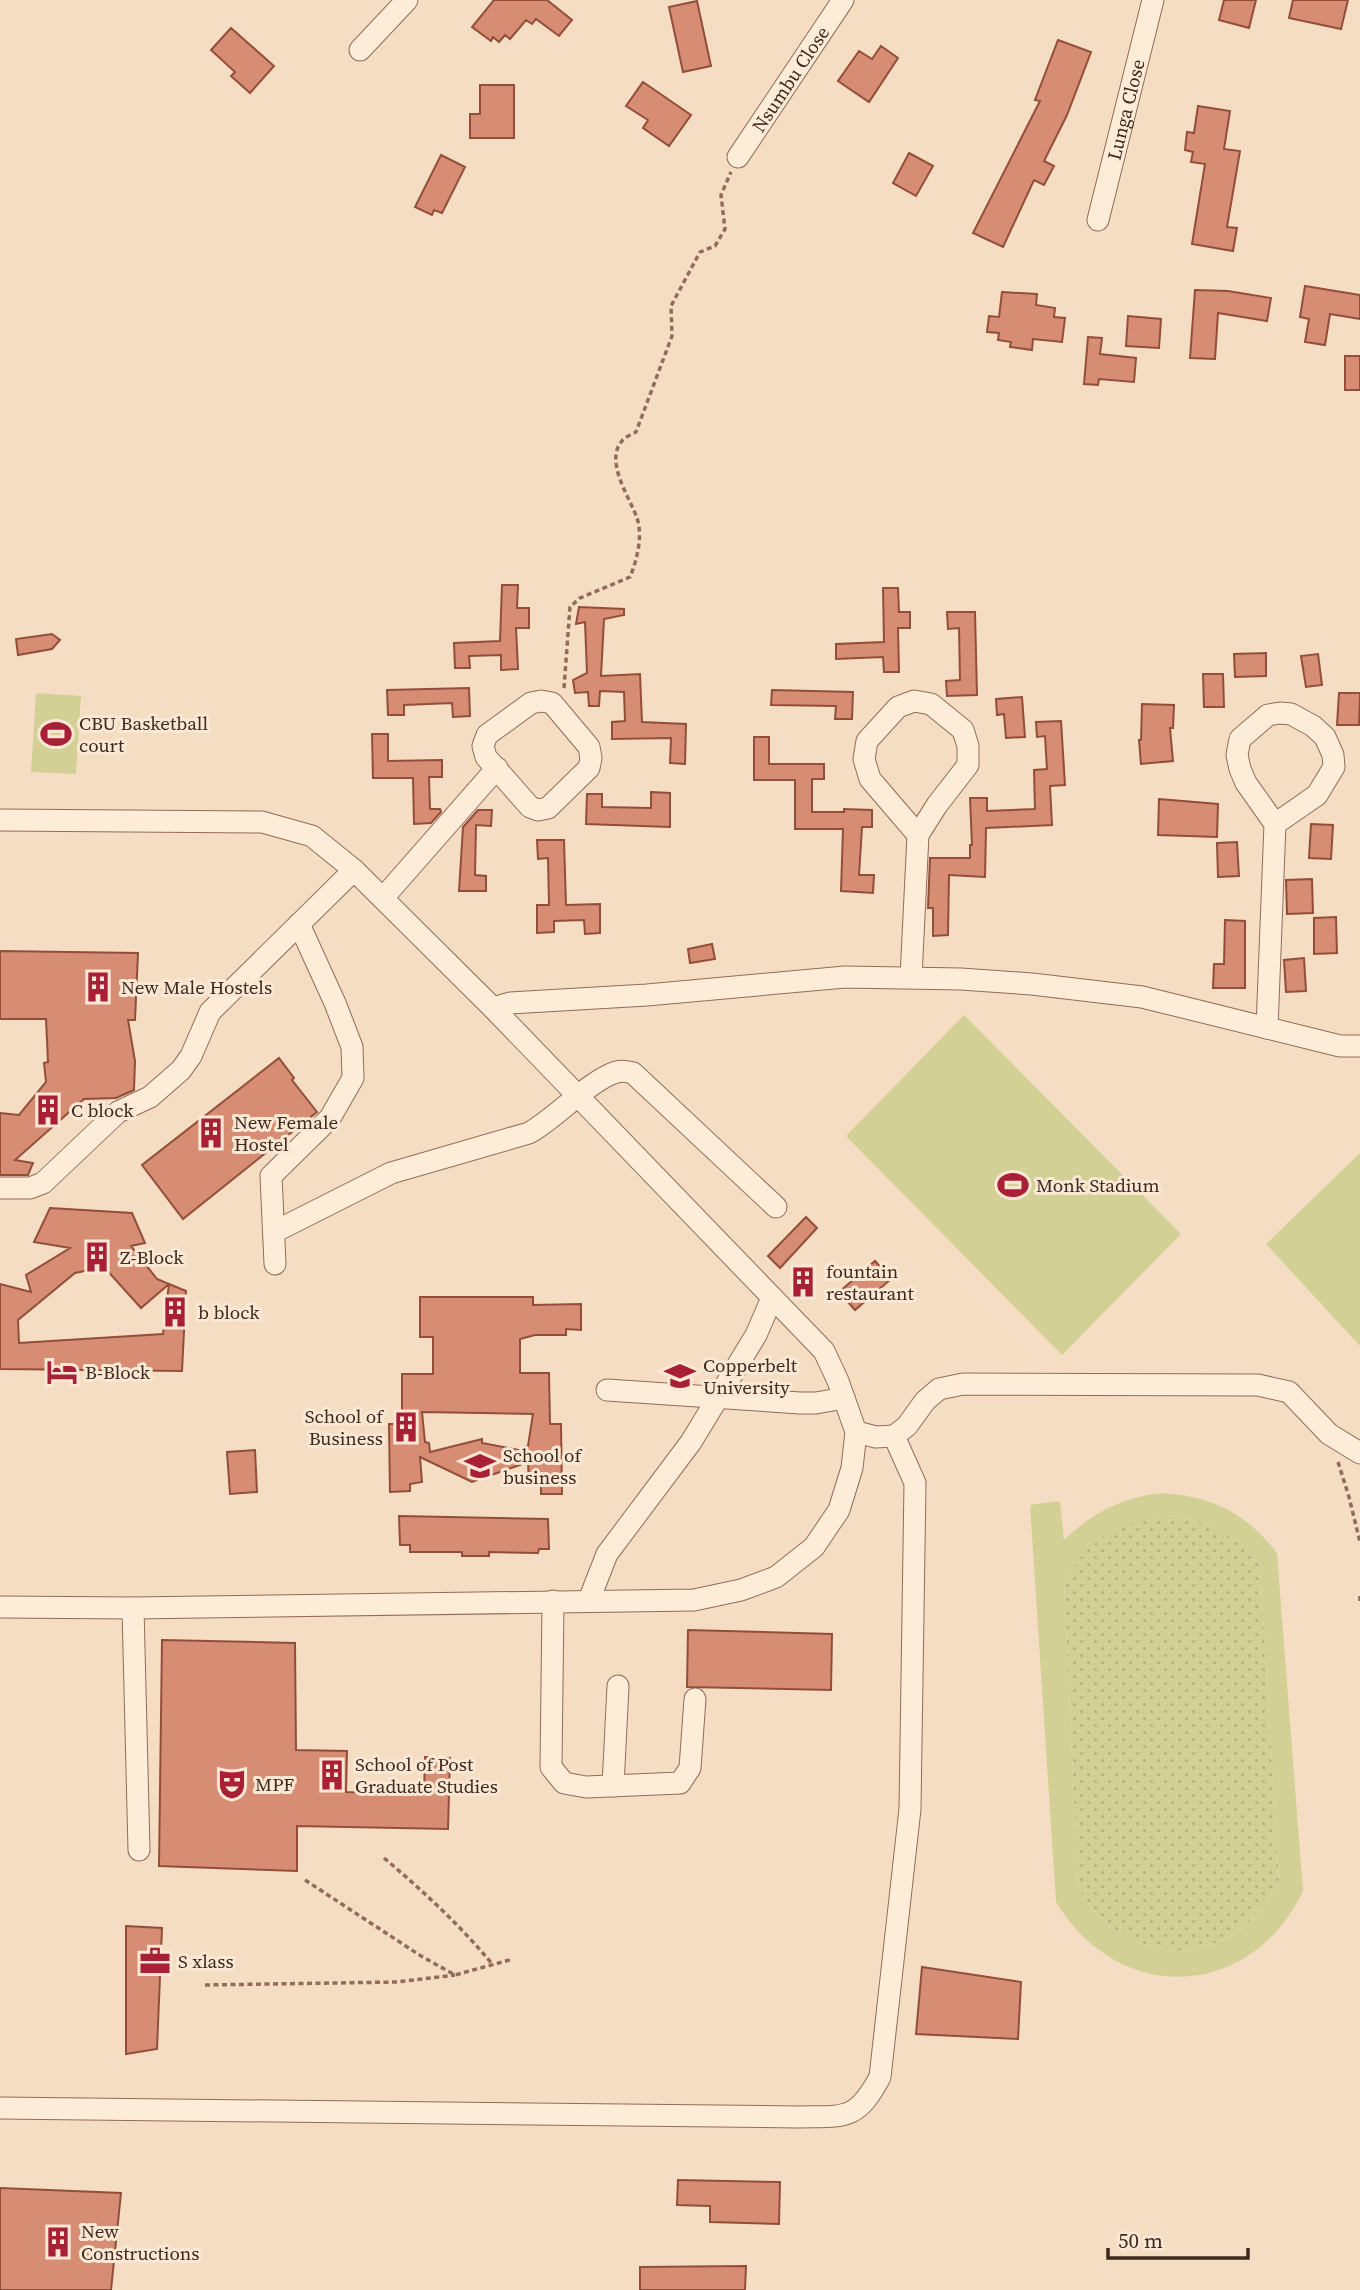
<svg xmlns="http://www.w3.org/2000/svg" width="1360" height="2290" font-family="'Source Serif 4',serif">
<defs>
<pattern id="grass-dots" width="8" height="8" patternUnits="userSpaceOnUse" patternTransform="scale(1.75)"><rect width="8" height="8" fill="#d3d095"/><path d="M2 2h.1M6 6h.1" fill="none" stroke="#b6b380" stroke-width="1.8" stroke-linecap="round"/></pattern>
</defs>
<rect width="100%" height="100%" fill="#f4ddc3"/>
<!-- grass -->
<path fill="url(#grass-dots)" d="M1164,1516C1205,1518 1235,1534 1260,1566L1279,1880C1237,1971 1128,1973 1078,1888L1064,1582C1085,1542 1118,1520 1164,1516Z"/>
<!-- green -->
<path fill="#d3d095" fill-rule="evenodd" d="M36,693L81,696L76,774L31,772Z
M964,1015L1181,1234L1062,1355L846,1136Z
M1360,1153V1346L1266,1244Z
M1163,1493C1213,1497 1246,1513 1277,1553L1303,1891C1250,2002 1118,2005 1056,1902L1030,1505L1060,1501L1064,1540C1093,1512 1123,1497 1163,1493ZM1164,1516C1205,1518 1235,1534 1260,1566L1279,1880C1238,1971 1128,1973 1078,1888L1064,1582C1085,1542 1119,1520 1164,1516Z"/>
<!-- building -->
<path fill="#d68d74" stroke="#934e39" stroke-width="2" fill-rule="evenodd" d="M494,0H547L572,20L559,36L536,19L532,24L526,20L510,39L505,35L499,42L493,37L491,41L472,27Z
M1224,0H1256L1249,28L1219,20Z
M1293,0H1348L1341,29L1289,18Z
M697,1L711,66L683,72L669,7Z
M231,28L274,66L250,93L231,76L235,72L211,50Z
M1058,40L1091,52L1067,115L1044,161L1054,166L1044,185L1034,180L1003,247L973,233L1040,101L1035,100Z
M881,46L898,58L869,102L838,81L859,51L872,59Z
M643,82L691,115L669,146L643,128L648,120L626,106Z
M480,85H514V138H470V114H480Z
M1198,106L1230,111L1224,149L1240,151L1227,227L1237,228L1233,251L1192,244L1205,164L1191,162L1193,152L1185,150L1187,132L1194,133Z
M909,153L933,166L916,196L893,183Z
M441,155L465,167L442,213L434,210L432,215L415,207Z
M1305,286L1360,295V319L1330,314L1325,345L1305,342L1309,319L1300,317Z
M1195,290L1228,291L1271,298L1267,321L1218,313L1215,359L1190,358Z
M1002,292L1037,294L1036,305L1055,308L1054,317L1065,318L1062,342L1033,339L1032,350L1010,347L1011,342L998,340L999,333L987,332L989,316L999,317Z
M1128,316L1161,319L1159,348L1126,346Z
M1088,337L1102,338L1100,354L1136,358L1134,382L1099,379L1098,385L1084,384Z
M1345,356H1360V390H1345Z
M502,585H518L517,608H529V628H516L518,669L501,670V655L469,656L470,668H455L454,643L500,641Z
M883,588H898L899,612H910V628H898L899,672H884L883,657L836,659V644L884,642Z
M579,607L624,609V615L604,619L601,676L640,674L642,722L686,724L685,764L670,763L671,738L612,739V722L625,721L624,692L600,691L599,706H589L588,692L575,693L573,680L587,673L585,622L576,624Z
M947,612H975L977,695L947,696L946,681L960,680L959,628L948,629Z
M52,634L60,640L52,649L18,655L16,639Z
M1266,653V676L1235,677L1234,654Z
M1318,654L1322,685L1306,687L1301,656Z
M1203,674H1223L1224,707H1204Z
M469,688L470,716L453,717L452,703L404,705V715H388L387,690Z
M772,690L853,692L852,719H835L836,706L771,705Z
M1339,693H1360L1359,725H1337Z
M1022,697L1025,737L1006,738L1004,714L997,715L996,699Z
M1142,704L1174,705L1173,728H1170L1173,761L1141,764L1139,740H1141Z
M1061,721L1065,785L1050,786L1052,825L986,828L985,877L949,875L948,935L933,936V908H928L930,858H970V845H972L970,798H987V811L1035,809L1034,770L1047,769L1045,736L1037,737L1036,722Z
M372,734H388V761L442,760V777H429L430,809H440L441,812L431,823L414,824L413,778H373Z
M754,737H769V764H824V779H812V812H844V809L872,810V827H862L859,875H874L873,893L841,891L843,829H795V780H754Z
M651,792L670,793V827L586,824L587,794H602V807L651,808Z
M1159,799L1218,804L1217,837L1158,835Z
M478,810H492L491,826L476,825L475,875L486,876V891H459L463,827Z
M1311,824L1333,825L1331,859L1309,858Z
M537,840H564L566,905L600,904V933L585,934L584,920L554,921V932L537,933V905H549L548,858L538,859Z
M1237,842L1239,876L1218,877L1217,843Z
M1312,879L1313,913L1287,914L1286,880Z
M1336,917L1337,953L1314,954V918Z
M1225,920L1245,921V988H1213L1214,964H1224Z
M712,944L715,959L690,963L688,949Z
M0,951L138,953L135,1020H128L135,1061L134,1090L116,1098L84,1099L15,1160L33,1163L28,1175H0V1113L19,1115L46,1082L44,1063L48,1062L46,1019H0Z
M1304,958L1306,991L1286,992L1284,960Z
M279,1058L294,1078L292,1080L317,1112L183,1219L142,1165Z
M50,1208L132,1213L145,1243L131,1246L157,1279L169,1284L141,1308L104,1267L75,1273L18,1320L19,1343L163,1334L169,1284L186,1291L182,1371L0,1369V1284L31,1292L26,1275L70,1248L34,1242Z
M806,1217L817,1228L780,1268L768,1256Z
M875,1261L891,1279L855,1310L839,1292Z
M420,1297H533V1305L581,1304V1330L566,1329V1335H535L520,1339V1373H549L550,1424H561L562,1494H541V1484L529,1485L528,1462L472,1482L420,1457L422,1482L410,1484V1491L390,1492L389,1424H402V1374H433V1337H420ZM422,1412L533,1414L528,1446L524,1447V1451L482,1443V1439L430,1452L429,1443L425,1442Z
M255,1450L257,1492L230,1494L227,1452Z
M399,1516L548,1519L549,1549H539L538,1553L489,1552V1556H462V1552H410V1545H400Z
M688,1630L832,1634L831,1690L687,1687Z
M162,1640L295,1643L296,1750L347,1751L346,1792L424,1794L425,1757L450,1758L448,1829L297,1826V1871L159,1866Z
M126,1926L162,1928L157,2049L126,2054Z
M922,1967L1021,1982L1018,2039L916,2034Z
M678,2180L780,2182L779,2224L710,2222V2206L677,2205Z
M0,2188L121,2193L111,2290H0Z
M746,2266L745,2290H640V2267Z"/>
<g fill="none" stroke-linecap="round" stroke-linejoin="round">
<!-- minor casing -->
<g stroke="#916c57" stroke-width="23">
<g id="minor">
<path d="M360,50L407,0"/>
<path id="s1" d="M738,157L843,0"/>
<path id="s2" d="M1098,220L1153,0"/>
<path d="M541,701L552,703L589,747L591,758L589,768L548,808L538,810L530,807L486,757L483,746L487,735L531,703Z"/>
<path d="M0,820L262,822L312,836L354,870L493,1008L824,1351L838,1381L856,1432L852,1468L839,1510L814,1547L776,1577L741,1590L694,1600L133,1608L0,1607"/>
<path d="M383,898L497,768"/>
<path d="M911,977L918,835L937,805L968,765V746L963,730L931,704L914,701L898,707L867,741L864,759L870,779L918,835"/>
<path d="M493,1008L510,1003L647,995L845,977L961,979L1032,984L1142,997L1340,1046H1360"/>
<path d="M1267,1028L1275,824L1246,783L1240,769L1237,755L1240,739L1268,715L1280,713L1291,714L1313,726L1325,737L1333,755L1334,767L1317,795L1275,824"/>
<path d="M0,1188H30L43,1183L118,1112L150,1097L181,1070L191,1056L210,1012L354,870"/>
<path d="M274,1232L391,1173L529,1133C557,1117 584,1086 611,1074C619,1070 625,1071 633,1073L776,1207"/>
<path d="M275,1264L271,1176L330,1118L353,1078L352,1047L335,1003L299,924"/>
<path d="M607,1390L800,1403H816L844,1398"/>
<path d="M894,1436L907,1426L925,1401L939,1389L963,1384L1258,1385L1289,1392L1329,1434L1360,1453"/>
<path d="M589,1600L607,1554L691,1442L756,1335L772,1298"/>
<path d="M553,1601L551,1767L564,1783L586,1787L680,1783L690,1768L695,1699"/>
<path d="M133,1608L139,1850"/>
<path d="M613,1786L618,1686"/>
<path d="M0,2108L798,2117C844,2116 856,2122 880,2077L910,1809L915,1483L894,1436L876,1437L856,1432"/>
</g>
</g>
<!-- path -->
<path stroke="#916c57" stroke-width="3.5" stroke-dasharray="5 3.5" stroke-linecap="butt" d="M564,688L570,607L580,598L630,577C637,560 643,536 637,518C630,498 604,461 622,441C625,437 632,434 636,432L672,336L671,306L700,252L715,246L725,229L721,195L731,172
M1338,1462L1349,1497L1360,1542
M1360,1596V1601
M384,1858C423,1891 460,1925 493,1965
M305,1880L421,1956L455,1975L513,1959
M205,1985L397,1982L455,1975"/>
<!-- minor -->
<use href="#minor" stroke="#fdecd8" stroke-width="21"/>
</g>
<!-- icons -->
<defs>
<g id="stadium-bare" transform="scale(2.415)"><path d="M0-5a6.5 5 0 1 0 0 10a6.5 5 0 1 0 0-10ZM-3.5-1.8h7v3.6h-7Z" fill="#a81f36" stroke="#fae8d4" stroke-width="2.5" paint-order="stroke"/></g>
<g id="building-bare" transform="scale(2.415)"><path d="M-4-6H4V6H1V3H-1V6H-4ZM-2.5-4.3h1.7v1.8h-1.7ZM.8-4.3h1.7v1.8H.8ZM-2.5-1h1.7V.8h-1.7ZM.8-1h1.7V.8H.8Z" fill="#a81f36" stroke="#fae8d4" stroke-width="2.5" paint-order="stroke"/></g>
<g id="hotel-bare" transform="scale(2.415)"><path d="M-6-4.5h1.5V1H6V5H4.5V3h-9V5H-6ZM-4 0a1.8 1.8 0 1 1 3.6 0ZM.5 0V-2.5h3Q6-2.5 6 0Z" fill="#a81f36" stroke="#fae8d4" stroke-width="2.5" paint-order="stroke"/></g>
<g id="university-bare" transform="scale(2.415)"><path d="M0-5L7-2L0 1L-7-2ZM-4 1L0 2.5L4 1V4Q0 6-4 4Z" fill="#a81f36" stroke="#fae8d4" stroke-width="2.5" paint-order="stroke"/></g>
<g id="school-bare" transform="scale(2.415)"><path d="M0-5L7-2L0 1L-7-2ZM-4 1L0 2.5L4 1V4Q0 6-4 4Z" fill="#a81f36" stroke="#fae8d4" stroke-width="2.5" paint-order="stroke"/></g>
<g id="theatre-bare" transform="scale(2.415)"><path d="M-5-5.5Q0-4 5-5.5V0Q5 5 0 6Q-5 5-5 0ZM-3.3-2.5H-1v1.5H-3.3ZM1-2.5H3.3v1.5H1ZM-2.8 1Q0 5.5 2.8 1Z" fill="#a81f36" stroke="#fae8d4" stroke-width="2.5" paint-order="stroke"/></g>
<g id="office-bare" transform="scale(2.415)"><path d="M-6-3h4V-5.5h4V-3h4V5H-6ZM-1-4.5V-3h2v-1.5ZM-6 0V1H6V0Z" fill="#a81f36" stroke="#fae8d4" stroke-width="2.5" paint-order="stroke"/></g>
</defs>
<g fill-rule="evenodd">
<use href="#stadium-bare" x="56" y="734"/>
<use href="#building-bare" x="98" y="987"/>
<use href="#building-bare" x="48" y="1110"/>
<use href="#building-bare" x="211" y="1133"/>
<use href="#stadium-bare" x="1013" y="1185"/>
<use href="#building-bare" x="97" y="1257"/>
<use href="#building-bare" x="803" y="1282"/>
<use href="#building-bare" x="175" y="1312"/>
<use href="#hotel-bare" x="62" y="1372"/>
<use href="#university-bare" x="680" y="1376"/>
<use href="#building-bare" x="406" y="1427"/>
<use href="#school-bare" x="480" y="1466"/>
<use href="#building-bare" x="332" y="1775"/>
<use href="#theatre-bare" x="232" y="1784"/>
<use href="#office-bare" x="155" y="1961"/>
<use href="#building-bare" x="58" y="2242"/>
</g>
<g text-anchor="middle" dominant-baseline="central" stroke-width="6" stroke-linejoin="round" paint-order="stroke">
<!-- street labels -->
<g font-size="19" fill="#3f281d" stroke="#fae8d4">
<text stroke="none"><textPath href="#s1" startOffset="94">Nsumbu Close</textPath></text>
<text stroke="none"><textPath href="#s2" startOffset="114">Lunga Close</textPath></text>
</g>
<!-- poi labels -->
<g font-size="19" fill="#3f281d" stroke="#fae8d4" text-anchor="start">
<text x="79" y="723">CBU Basketball<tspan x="79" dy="22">court</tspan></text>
<text x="121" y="987">New Male Hostels</text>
<text x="71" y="1110">C block</text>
<text x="234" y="1122">New Female<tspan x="234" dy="22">Hostel</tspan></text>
<text x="1036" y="1185">Monk Stadium</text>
<text x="120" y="1257">Z-Block</text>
<text x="826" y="1271">fountain<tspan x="826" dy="22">restaurant</tspan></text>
<text x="198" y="1312">b block</text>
<text x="703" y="1365">Copperbelt<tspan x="703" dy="22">University</tspan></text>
<text x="85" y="1372">B-Block</text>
<text x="383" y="1416" text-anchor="end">School of<tspan x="383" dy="22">Business</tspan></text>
<text x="503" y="1455">School of<tspan x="503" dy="22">business</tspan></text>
<text x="355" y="1764">School of Post<tspan x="355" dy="22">Graduate Studies</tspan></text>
<text x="255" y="1784">MPF</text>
<text x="178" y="1961">S xlass</text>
<text x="81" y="2231">New<tspan x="81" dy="22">Constructions</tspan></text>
</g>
</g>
<!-- scale -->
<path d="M1108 2248v10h140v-10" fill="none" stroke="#3f281d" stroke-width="3.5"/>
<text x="1118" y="2248" font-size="21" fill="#3f281d" stroke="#fae8d4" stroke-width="5" paint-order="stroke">50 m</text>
</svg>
